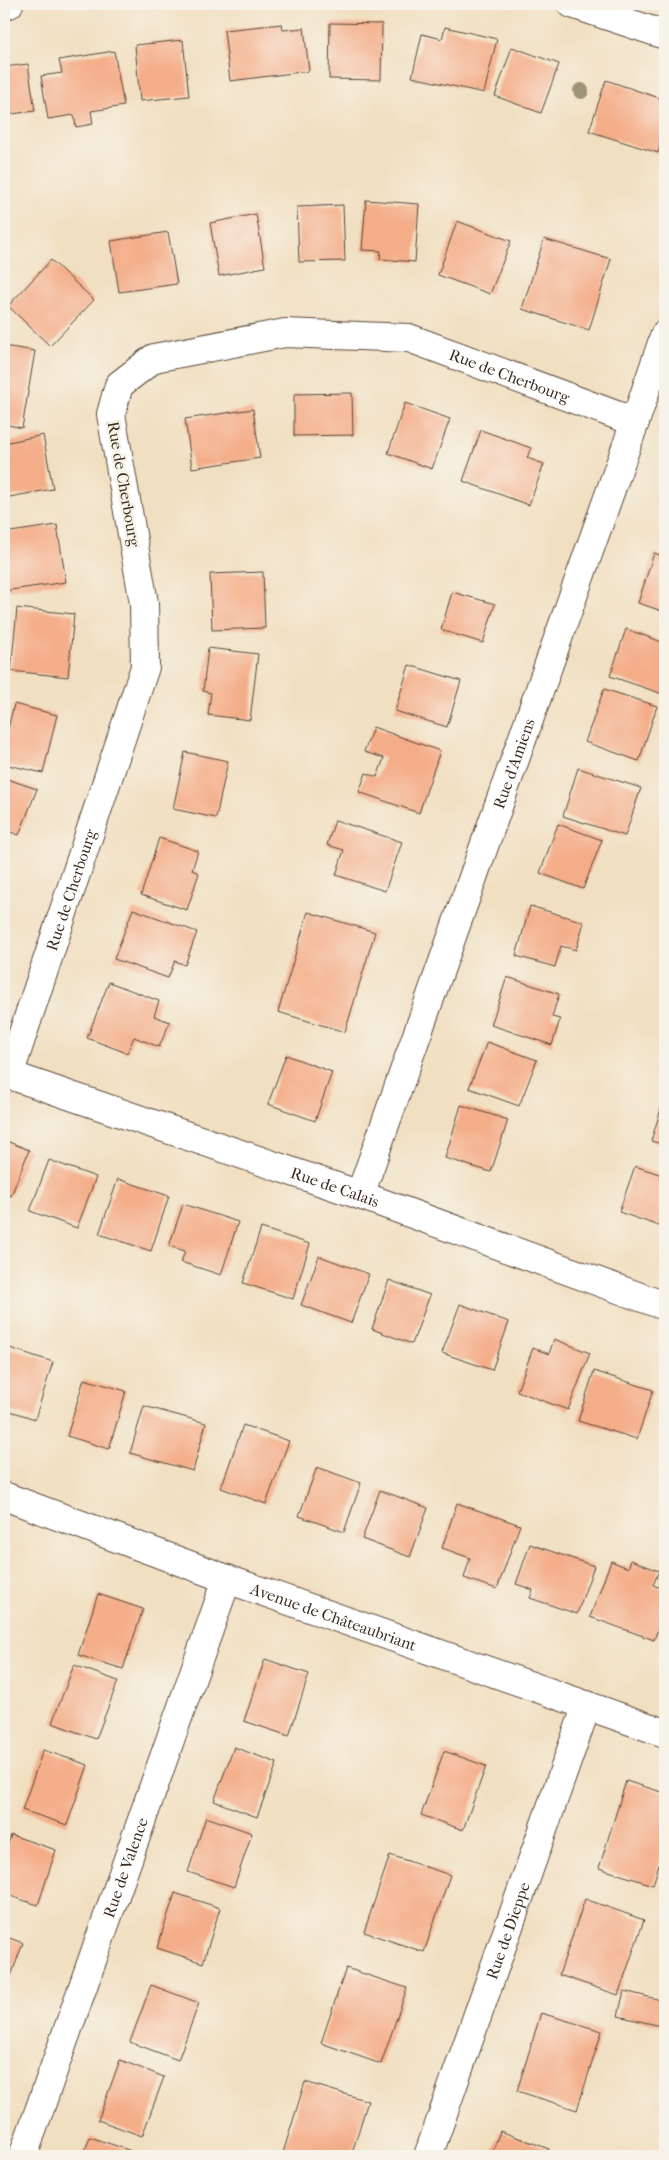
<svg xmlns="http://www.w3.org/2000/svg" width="669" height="2160" font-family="'IM FELL French Canon',serif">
<rect width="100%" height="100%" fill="#f7f3e8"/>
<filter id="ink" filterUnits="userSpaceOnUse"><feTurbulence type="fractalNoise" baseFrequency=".02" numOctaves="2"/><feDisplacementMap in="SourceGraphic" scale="10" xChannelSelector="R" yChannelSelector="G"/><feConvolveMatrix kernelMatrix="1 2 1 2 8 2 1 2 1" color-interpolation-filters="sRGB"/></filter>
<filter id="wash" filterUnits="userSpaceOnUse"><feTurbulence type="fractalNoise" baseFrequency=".0096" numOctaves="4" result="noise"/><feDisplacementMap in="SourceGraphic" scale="20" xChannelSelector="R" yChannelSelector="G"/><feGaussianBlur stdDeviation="1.12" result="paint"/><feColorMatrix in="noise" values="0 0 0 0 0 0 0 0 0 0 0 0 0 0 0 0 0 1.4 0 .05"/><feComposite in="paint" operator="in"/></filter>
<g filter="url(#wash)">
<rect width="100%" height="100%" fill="#f1dfc1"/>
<g id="blocks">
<!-- building -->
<path fill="#f4ad89" d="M330,23L382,24L381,80L329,79Z
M282,24L283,30L304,28L309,71L230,81L224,30Z
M445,27L497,39L484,93L412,77L422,34L442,39Z
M183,40L189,96L140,101L135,45Z
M512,47L559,64L541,113L495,96Z
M114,51L124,106L91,111L93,124L76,127L74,115L48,119L41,76L62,73L59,60Z
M28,64L35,111L4,115V67Z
M606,80L665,100V131L658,153L589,131Z
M366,200L419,204L415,262L380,259L381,251L362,250Z
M343,205L345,261L299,262L297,207Z
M256,214L265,267L219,276L210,223Z
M457,221L511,241L490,294L438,275Z
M168,232L177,284L119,292L111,241Z
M544,239L611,259L589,330L522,309Z
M51,260L94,300L50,346L8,306Z
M4,346L35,351L22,428L4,424Z
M352,393L353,435L294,436V394Z
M405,403L450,419L432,469L388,453Z
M253,409L260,458L192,468L185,419Z
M481,430L531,448L527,458L544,464L529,505L463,481Z
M43,435L53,489L4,498V443Z
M57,525L66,582L4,591V533Z
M654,553L665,557V612L638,603Z
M263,572L265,628L212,630L210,574Z
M452,592L495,604L483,643L441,630Z
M17,608L74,614L68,677L11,671Z
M626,629L665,643V687L663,694L610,676Z
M208,648L258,654L250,720L208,715L211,693L203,691Z
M409,665L461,681L447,727L395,711Z
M604,689L657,706L639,761L585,742Z
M14,704L57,715L43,773L4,764V745Z
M373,727L440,751L419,813L359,792L366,773L377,777L384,758L364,752Z
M185,752L228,761L216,818L173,809Z
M578,768L641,788L625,836L563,816Z
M4,778L37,789L19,835L4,830Z
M335,820L402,842L385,891L336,875L344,850L327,845Z
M558,824L602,840L583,889L540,873Z
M159,838L198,851L192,870L199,873L187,910L141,895Z
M530,906L584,922L576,950L561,946L555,967L516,956Z
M133,909L197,932L185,965L175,961L168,978L114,959Z
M308,912L375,932L345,1032L278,1012Z
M507,977L559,994L552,1017L560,1019L552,1045L491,1025Z
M109,982L159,1001L154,1016L170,1022L159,1047L134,1037L127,1053L87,1038Z
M487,1042L537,1060L519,1106L469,1088Z
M286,1055L332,1072L315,1121L268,1104Z
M665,1096V1145L651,1141Z
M461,1105L508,1120L491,1172L445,1158Z
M4,1140L29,1150L11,1196L4,1193Z
M49,1160L96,1177L77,1228L30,1211Z
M635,1166L665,1176V1228L619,1212Z
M118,1179L169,1196L151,1251L99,1234Z
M183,1204L238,1222L221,1275L181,1262L185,1251L169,1246Z
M261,1228L310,1244L293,1299L243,1283Z
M319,1256L369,1274L351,1323L301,1305Z
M389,1280L430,1295L412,1344L372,1329Z
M460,1304L509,1322L492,1370L442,1353Z
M554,1339L590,1353L568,1410L517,1391L533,1348L549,1354Z
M4,1346L53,1362L35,1419L4,1409Z
M594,1371L653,1390L637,1439L578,1421Z
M84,1379L126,1391L109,1449L67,1436Z
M144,1406L206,1423L193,1471L130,1453Z
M243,1425L289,1441L266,1504L221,1488Z
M317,1467L361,1483L344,1532L299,1516Z
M380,1490L428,1508L410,1557L362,1539Z
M457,1503L520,1525L497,1589L464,1578L470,1558L442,1548Z
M530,1544L594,1566L577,1614L530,1598L533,1590L516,1584Z
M631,1560L659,1571L653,1585L665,1590V1610L654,1640L590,1617L611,1561L628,1568Z
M98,1594L143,1609L123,1669L78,1655Z
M265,1659L309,1674L289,1736L244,1721Z
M74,1665L118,1681L96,1739L52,1723Z
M234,1747L277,1763L257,1817L214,1801Z
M43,1750L88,1765L67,1825L22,1810Z
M444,1751L486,1766L463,1830L421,1815Z
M626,1781L665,1793V1843L653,1885L599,1868Z
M206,1817L252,1833L234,1887L188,1872Z
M11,1835L56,1850L38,1905L4,1894V1858Z
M390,1855L450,1875L424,1952L364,1932Z
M175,1893L220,1908L203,1963L157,1948Z
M585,1899L644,1920L618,1995L559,1975Z
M4,1936L23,1943L4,1995Z
M346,1968L407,1988L381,2064L321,2043Z
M151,1985L199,2003L178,2060L130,2042Z
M624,1991L665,2001L661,2026L618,2016Z
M541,2013L602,2031L577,2110L517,2091Z
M120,2060L164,2077L142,2136L98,2120Z
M305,2082L368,2101L351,2156H282Z
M500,2131L549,2149L547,2156H491Z
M90,2137L137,2153L136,2156H83Z"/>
</g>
</g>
<g filter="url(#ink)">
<use href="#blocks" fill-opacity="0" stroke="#564536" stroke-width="1"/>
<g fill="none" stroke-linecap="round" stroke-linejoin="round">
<!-- minor casing -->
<g stroke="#564536" stroke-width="30">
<g id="minor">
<path d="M572,4L665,35"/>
<path d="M4,5L9,4"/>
<path id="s1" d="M4,1073L360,1195L665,1306"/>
<path id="s2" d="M9,1075L145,667L144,603L111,414L119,385L154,358L285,333L409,338L635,422"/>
<path id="s3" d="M360,1195L635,422L665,334"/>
<path id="s4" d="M23,2156L227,1579"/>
<path id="s5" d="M428,2156L587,1705"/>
</g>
</g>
<!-- tertiary casing -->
<g stroke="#564536" stroke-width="30">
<g id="tertiary">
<path id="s6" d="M4,1496L227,1579L665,1733"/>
</g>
</g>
<!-- minor -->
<use href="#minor" stroke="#fff" stroke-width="28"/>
<!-- tertiary -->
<use href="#tertiary" stroke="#fff" stroke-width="28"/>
</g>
<!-- trees -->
<circle fill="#9d9374" cx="581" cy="91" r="8"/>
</g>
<g text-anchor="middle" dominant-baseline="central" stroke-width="5" stroke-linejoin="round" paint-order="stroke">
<!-- street labels -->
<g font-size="16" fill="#3b2a1e" stroke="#f7f3e8">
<text stroke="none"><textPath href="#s2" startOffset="1125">Rue de Cherbourg</textPath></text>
<text transform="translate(124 484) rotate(80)">Rue de Cherbourg</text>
<text stroke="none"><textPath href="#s3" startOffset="458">Rue d'Amiens</textPath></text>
<text stroke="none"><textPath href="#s2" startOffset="195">Rue de Cherbourg</textPath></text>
<text stroke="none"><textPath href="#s1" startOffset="350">Rue de Calais</textPath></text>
<text stroke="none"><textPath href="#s6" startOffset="351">Avenue de Châteaubriant</textPath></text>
<text stroke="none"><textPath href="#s4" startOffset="306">Rue de Valence</textPath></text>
<text stroke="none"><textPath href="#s5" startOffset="239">Rue de Dieppe</textPath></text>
</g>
</g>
<!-- margin -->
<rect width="669" height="2160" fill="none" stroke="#f7f3e8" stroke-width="20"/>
</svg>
